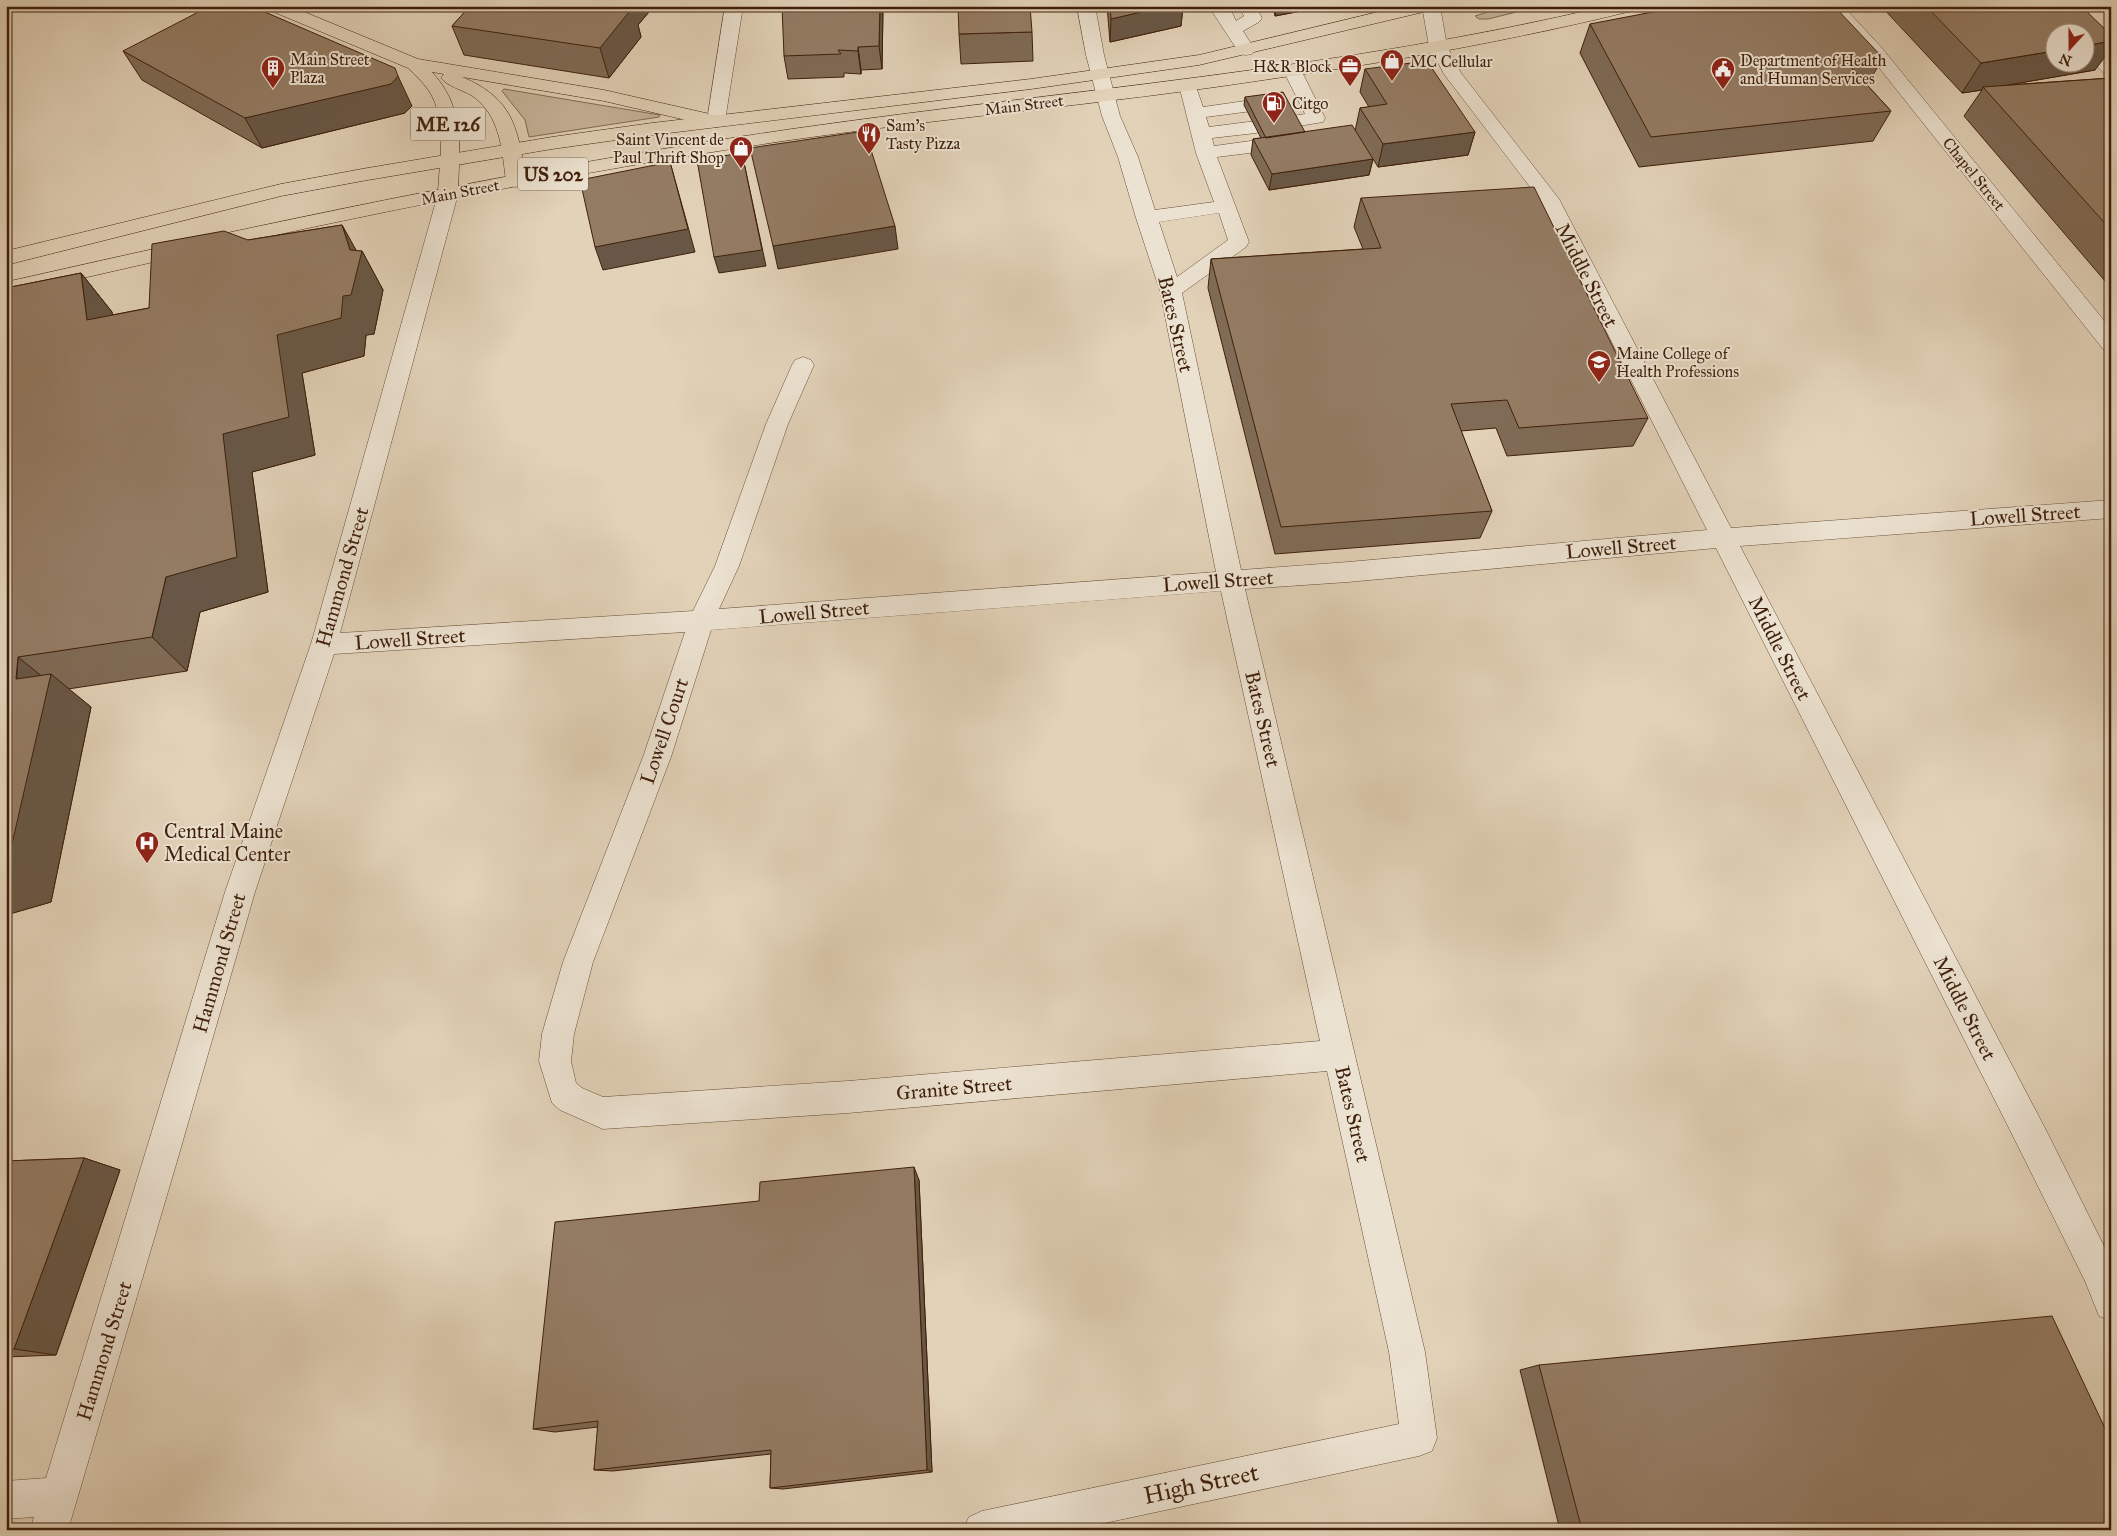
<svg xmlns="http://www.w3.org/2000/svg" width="2117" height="1536" font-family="'IM FELL Great Primer',serif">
<rect width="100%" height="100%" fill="#e2d2b8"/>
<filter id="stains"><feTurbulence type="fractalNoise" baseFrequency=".004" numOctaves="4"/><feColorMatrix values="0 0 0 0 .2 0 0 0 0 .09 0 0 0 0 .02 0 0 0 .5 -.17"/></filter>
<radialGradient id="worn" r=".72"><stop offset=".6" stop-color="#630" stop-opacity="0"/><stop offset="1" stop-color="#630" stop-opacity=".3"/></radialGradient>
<!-- green -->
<path fill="#c6b49a" stroke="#826a52" d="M1507,6H1541L1488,19H1479L1475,16Z
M504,89L660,115L659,117L529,137L525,120L502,91Z"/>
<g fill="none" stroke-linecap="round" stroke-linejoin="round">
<!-- minor casing -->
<g stroke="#684c36" stroke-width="1">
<path id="minor" d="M725,6H743L725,121L723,125L716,127L709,125L707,121Z
M1077,6H1095L1104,55L1120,116L1138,157L1155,210L1214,202L1196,153L1179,85L1182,81L1188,80L1194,81L1203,107L1245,101L1252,103L1254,107L1252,111L1206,117L1209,127L1256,121L1263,123L1265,127L1263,131L1256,133L1212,138L1214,146L1265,139L1272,141L1275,145L1272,149L1265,151L1217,157L1249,242L1246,247L1182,293L1241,570L1348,562L1707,530L1540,200L1444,74L1429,46L1422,6H1440L1447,46L1461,73L1559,199L1731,528L2111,500V518L1740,546L2047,1132L2111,1260V1321L2099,1316L2085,1281L2023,1156L1716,548L1348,582L1245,589L1425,1352L1437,1438L1432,1451L1419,1456L1072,1530H963L969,1517L982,1511L1399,1424L1389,1352L1327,1071L848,1113L603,1129L560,1110L552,1103L539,1061L542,1034L563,962L643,757L685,632L334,654L255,892L175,1168L68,1530H30L34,1517L6,1519V1481L46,1478L225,892L311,644L438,194L441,190L448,188L455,190L458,194L340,633L693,611L715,566L766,424L792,365L795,360L803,357L811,360L814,365L788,424L739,566L719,609L1216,572L1160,291L1136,218L1118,157L1102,116L1086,55ZM1219,213L1228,240L1177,277L1159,222ZM1221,591L1320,1041L848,1081L603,1097L582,1088L576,1083L571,1061L574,1034L593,962L671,757L711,630Z
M1211,6H1229L1236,21L1244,16L1241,11L1244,7H1256L1262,18L1259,22L1243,31L1255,50L1252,54L1246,55L1240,54L1213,13Z
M1825,6H1843L1881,47L2111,329V351L2103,349L1869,55Z
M2084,38L2090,39L2111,60V75L2105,74L2084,54Z
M1292,65L1298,66L1301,70L1325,118L1323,122L1293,127L1286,125L1284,121L1286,117L1305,114L1283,70L1286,66Z"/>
</g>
<!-- major casing -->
<g stroke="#3f1f0a" stroke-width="1">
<path id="major" d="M267,6H290L418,59L604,90L723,117L725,121L723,125L716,127L604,101L462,77C515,99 518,130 526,181L523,185L516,187L509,185L506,181C502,149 500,114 471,95C462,90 447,86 441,78L444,74L432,72C466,109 459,148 458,194L455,198L448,200L441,198L438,194C439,162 448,120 429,91C423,82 415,75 408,68L269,10Z"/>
</g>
<!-- highway casing -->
<g stroke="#3f1f0a" stroke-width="1">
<path id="highway" d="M1403,6H1434L1432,10L1199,65L1031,89L652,135L552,149L362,181L281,196L6,265V251L281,184L362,169L552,137L652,123L1031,79L1199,55Z
M1607,6H1638L1636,10C1518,39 1397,61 1277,78C1115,103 951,117 790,140C526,179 265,235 6,296V282C266,223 528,167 792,129C1064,90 1339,70 1607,6Z"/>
</g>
<!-- minor -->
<use href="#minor" fill="#ece2d1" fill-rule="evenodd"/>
<!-- major -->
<use href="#major" fill="#e2d2b8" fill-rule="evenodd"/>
<!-- highway -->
<use href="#highway" fill="#e2d2b8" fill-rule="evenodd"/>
</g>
<!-- wall -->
<path fill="#7f6b56" stroke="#3f1f0a" d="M470,6H654L638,25L641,37L609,78L464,55L452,26Z
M883,6L882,69L861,70V74L844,73V77L788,79L784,56Z
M1107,6H1183L1181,26L1110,42Z
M1273,6H1327L1275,16Z
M1881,6H2081L2095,70L2007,85L2111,78V288L1964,116L1982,90L1962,93Z
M1590,24L1883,58L1867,85L1891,111L1873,141L1639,167L1580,53Z
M1032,32L1033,61L961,64L959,34Z
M123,51L412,106L405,113L262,148L142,80Z
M1365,69L1475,132L1468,155L1378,167L1373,159L1369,175L1269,190L1251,155L1253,139L1261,138L1244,105L1245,97L1305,132L1355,131L1360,108L1369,107L1360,92Z
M1361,198L1648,418L1633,446L1507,456L1496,428L1461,431L1492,511L1480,538L1275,554L1208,288L1211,259L1363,249L1354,227Z
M342,225L356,251H362L383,290L374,334L366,335L364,356L302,373L315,455L252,472L268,592L200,612L187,671L68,689L91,707L51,902L6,915V288L81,273L112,312V315L149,308L248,240Z
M84,1158L120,1170L56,1355L6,1357V1161Z
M919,1180L932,1472L783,1489L770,1488L771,1454L613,1471L594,1470L598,1427L555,1432L533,1429L759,1201Z
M1539,1365L2111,1530H1560L1520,1370Z"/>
<!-- shaded-wall -->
<path fill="#685746" stroke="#3f1f0a" d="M622,6H654L638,25L641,37L609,78L600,48Z
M880,6H883L882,69L879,46Z
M1167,6H1183L1181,26L1110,42L1111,19Z
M1277,6H1327L1275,16Z
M2111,41V49L2095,70L1985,89L1983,87L1982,90L1962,93L1981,63L2054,51V62H2084V46Z
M858,47L861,70V74L858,51Z
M398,76L412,106L405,113L262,148L245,118Z
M1475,132L1468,155L1378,167L1383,144Z
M742,153L766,266L719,273L714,257Z
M1373,159L1369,175L1269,190L1272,174Z
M670,162L695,252L603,270L595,247Z
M342,225L360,257L362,251L383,290L374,334L366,335L364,356L302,373L315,455L252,472L268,592L200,612L187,671L152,637L166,577L223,434L277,335L343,296L350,250Z
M895,226L898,249L778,269L773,246Z
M81,273L112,312L119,358L87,320Z
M18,657L49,682L51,674L91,707L51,902L6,915V870Z
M84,1158L120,1170L56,1355L14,1349Z
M914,1167L919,1180L932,1472L927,1470Z"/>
<!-- building -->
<path fill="#947c64" stroke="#3f1f0a" d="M210,6H251L395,68L398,76L391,84L245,118L123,51Z
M470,6H626L633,7L600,48L452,26Z
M782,6H880L879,46L858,47V51L838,50L841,54L784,56Z
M958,6H1030L1032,32L959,34Z
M1110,6H1167L1111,19Z
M1684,6H1834L1883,58L1846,62L1891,111L1651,137L1590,24Z
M1926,6H2081L2111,35V41L2084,46V32H2054V51L1981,63Z
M1427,61L1475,132L1383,144L1360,108L1387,104L1365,69Z
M2111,78V230L1983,87Z
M1283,92L1305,132L1266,138L1245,97Z
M1352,125L1373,159L1272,174L1253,139Z
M865,131L895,226L773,246L750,148Z
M742,153L762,250L714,257L697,160Z
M670,162L688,229L595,247L580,180Z
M1534,187L1648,418L1519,428L1507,400L1451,404L1492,511L1281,527L1211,259L1381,248L1361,198Z
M342,225L350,250L362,251L351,295L343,296L341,318L277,335L289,417L223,434L237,557L166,577L152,637L18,657L16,679L51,674L6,870V288L81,273L87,320L149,308L152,244L224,231L248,240Z
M84,1158L14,1349H6V1161Z
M914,1167L927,1470L770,1488L771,1450L594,1470L598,1421L533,1429L555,1222L759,1201L760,1182Z
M2052,1316L2111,1441V1530H1582L1539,1365Z"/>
<!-- icons -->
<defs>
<g id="shop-pin" transform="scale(1.25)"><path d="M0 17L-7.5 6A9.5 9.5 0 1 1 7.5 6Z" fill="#8f2418" stroke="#ece2d1"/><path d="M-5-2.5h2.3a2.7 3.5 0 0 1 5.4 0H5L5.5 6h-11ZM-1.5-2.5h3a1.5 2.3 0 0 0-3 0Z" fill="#fff"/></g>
<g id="office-pin" transform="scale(1.25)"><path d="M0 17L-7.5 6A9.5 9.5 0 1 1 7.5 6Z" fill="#8f2418" stroke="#ece2d1"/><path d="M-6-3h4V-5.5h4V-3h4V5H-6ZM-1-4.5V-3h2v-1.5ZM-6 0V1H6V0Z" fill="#fff"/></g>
<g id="building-pin" transform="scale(1.25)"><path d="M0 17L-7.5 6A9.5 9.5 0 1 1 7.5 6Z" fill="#8f2418" stroke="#ece2d1"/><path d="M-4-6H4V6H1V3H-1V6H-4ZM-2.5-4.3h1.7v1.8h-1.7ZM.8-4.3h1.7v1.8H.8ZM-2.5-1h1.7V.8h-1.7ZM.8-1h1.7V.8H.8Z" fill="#fff"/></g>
<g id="civic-pin" transform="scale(1.25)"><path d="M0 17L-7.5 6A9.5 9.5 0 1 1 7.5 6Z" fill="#8f2418" stroke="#ece2d1"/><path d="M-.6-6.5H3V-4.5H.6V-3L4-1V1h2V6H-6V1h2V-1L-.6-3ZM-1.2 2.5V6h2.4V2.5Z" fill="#fff"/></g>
<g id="fuel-pin" transform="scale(1.25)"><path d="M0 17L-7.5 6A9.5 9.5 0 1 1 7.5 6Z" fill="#8f2418" stroke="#ece2d1"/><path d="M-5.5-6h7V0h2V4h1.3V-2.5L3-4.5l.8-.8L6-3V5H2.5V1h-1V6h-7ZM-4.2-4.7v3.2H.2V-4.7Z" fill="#fff"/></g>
<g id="restaurant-pin" transform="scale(1.25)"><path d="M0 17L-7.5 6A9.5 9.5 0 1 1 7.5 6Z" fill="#8f2418" stroke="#ece2d1"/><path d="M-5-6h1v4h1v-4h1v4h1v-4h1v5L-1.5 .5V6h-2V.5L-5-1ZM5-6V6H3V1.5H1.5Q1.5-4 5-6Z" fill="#fff"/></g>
<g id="university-pin" transform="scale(1.25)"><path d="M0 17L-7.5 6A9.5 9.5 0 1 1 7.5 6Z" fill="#8f2418" stroke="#ece2d1"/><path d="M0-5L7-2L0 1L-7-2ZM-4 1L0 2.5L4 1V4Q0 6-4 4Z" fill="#fff"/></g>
<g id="hospital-pin" transform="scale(1.25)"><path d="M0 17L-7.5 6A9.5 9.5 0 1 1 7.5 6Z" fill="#8f2418" stroke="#ece2d1"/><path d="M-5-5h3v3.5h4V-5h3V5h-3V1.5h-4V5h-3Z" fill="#fff"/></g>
</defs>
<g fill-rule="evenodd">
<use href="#shop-pin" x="1392" y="61"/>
<use href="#office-pin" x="1350" y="66"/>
<use href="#building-pin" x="273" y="68"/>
<use href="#civic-pin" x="1723" y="69"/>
<use href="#fuel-pin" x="1274" y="103"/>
<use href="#restaurant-pin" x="869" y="134"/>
<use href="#shop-pin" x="741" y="148"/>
<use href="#university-pin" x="1599" y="362"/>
<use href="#hospital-pin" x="147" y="843"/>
</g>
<g text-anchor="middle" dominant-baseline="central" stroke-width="4" stroke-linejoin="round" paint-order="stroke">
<!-- far-poi labels -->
<g font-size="16" fill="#3f1f0a" stroke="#ece2d1" text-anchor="start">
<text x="290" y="59">Main Street<tspan x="290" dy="18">Plaza</tspan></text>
<text x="1740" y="60">Department of Health<tspan x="1740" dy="18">and Human Services</tspan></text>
<text x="1410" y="61">MC Cellular</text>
<text x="1332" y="66" text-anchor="end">H&amp;R Block</text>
<text x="1292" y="103">Citgo</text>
<text x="886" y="125">Sam's<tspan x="886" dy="18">Tasty Pizza</tspan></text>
<text x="724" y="139" text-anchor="end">Saint Vincent de<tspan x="724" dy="18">Paul Thrift Shop</tspan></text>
<text x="1616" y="353">Maine College of<tspan x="1616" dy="18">Health Professions</tspan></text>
</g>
<!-- far-street labels -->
<g font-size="16" fill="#3f1f0a" stroke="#ece2d1">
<text transform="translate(1024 105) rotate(-7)">Main Street</text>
<text transform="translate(1974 174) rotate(51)">Chapel Street</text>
<text transform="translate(460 192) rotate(-11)">Main Street</text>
</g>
<!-- shield labels -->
<g fill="#ece2d1" stroke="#735a46" stroke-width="1">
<rect x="410.5" y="107.5" width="75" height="33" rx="4"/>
<rect x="518" y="157.5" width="70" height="33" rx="4"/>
</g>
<g font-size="19" font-weight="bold" fill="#3f1f0a">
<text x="448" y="124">ME 126</text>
<text x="553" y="174">US 202</text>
</g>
<!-- street labels -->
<g font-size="20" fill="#3f1f0a" stroke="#ece2d1">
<text transform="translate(1587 275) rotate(63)">Middle Street</text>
<text transform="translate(1176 324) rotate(77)">Bates Street</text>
<text transform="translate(2025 515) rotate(-4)">Lowell Street</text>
<text transform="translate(1621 547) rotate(-5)">Lowell Street</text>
<text transform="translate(342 577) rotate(-74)">Hammond Street</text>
<text transform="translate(1218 581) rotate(-4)">Lowell Street</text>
<text transform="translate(814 612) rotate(-5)">Lowell Street</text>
<text transform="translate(410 639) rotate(-4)">Lowell Street</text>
<text transform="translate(1780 648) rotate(63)">Middle Street</text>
<text transform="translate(1263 719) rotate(77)">Bates Street</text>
<text transform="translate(664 731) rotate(-71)">Lowell Court</text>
<text transform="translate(219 963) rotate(-74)">Hammond Street</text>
<text transform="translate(1965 1008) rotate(63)">Middle Street</text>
<text transform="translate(954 1088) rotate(-5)">Granite Street</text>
<text transform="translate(1353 1114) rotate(77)">Bates Street</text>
<text transform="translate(104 1351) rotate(-73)">Hammond Street</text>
</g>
<!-- poi labels -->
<g font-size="20" fill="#3f1f0a" stroke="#ece2d1" text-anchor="start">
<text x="164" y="831">Central Maine<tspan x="164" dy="23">Medical Center</tspan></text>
</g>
<!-- near-street labels -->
<g font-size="24" fill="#3f1f0a" stroke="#ece2d1">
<text transform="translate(1201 1484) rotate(-12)">High Street</text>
</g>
</g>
<!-- margin -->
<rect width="2117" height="1536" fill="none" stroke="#e2d2b8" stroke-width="25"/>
<rect x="8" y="8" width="2102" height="1521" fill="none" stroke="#3f1f0a" stroke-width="2.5"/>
<rect x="12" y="12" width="2092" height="1511" fill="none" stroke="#3f1f0a"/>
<!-- north arrow -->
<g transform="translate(2070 48) rotate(201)"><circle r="24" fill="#ece2d1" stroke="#a79481"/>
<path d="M0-4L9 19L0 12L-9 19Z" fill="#8f2418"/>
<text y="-8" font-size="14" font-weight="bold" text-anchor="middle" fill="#3f1f0a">N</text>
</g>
<rect width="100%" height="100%" filter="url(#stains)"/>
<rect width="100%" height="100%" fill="url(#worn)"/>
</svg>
